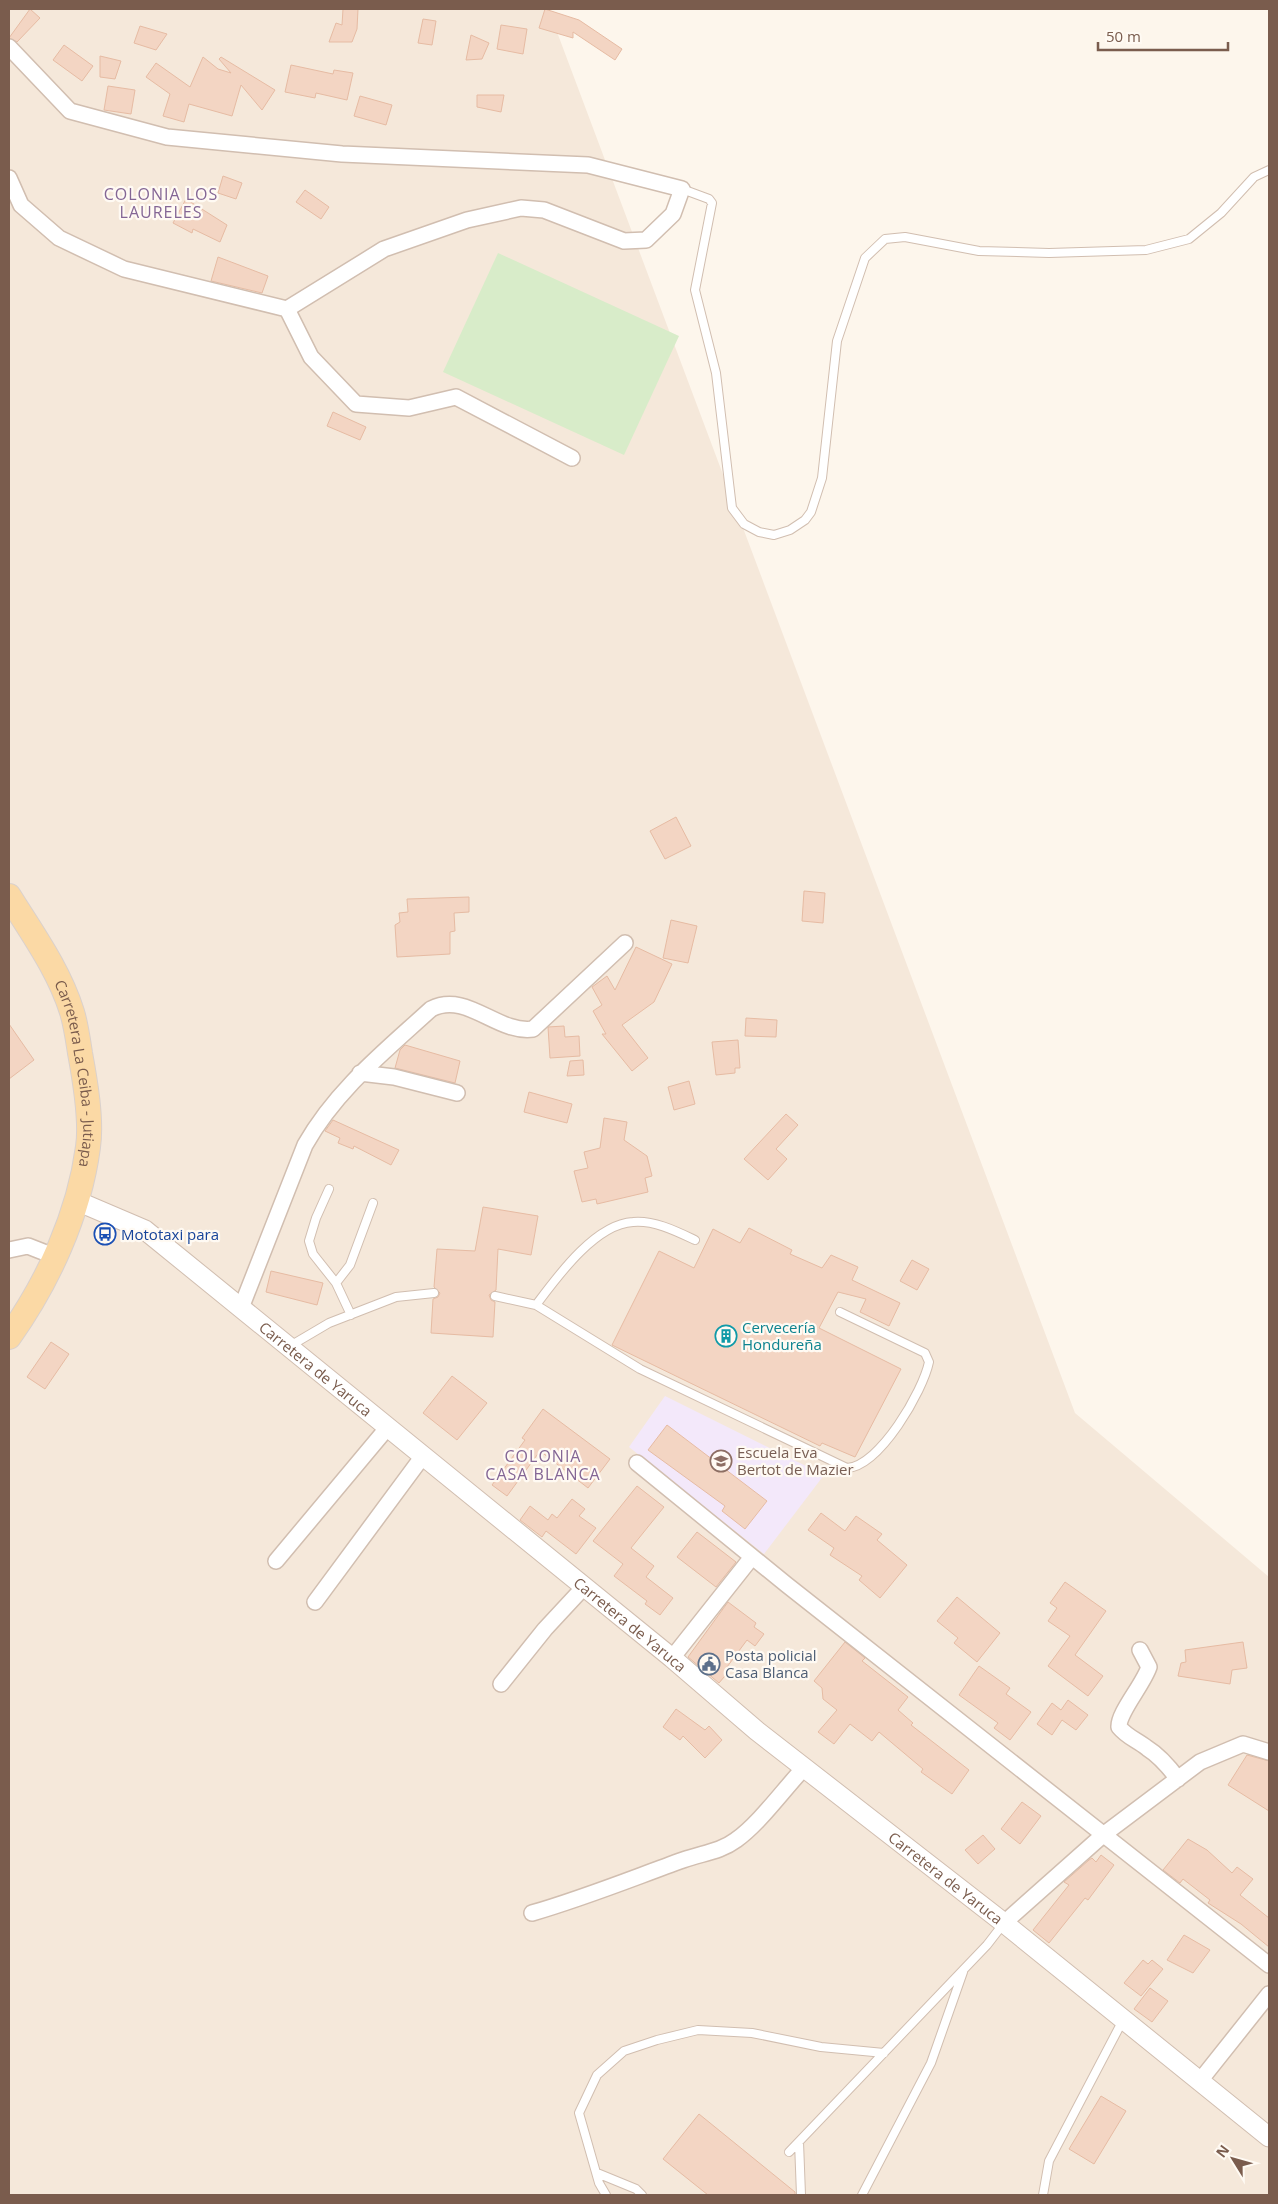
<svg xmlns="http://www.w3.org/2000/svg" width="1278" height="2204" font-family="'Open Sans',sans-serif">
<rect width="100%" height="100%" fill="#fdf6ec"/>
<!-- residential -->
<path fill="#f5e8da" d="M9,9H546L551,16L1075,1413L1269,1577V2195H9Z"/>
<!-- education -->
<path fill="#f3e8fa" d="M665,1396L824,1475L764,1554L629,1447Z"/>
<!-- green -->
<path fill="#d8ecc9" d="M498,253L679,336L624,455L443,372Z"/>
<!-- building -->
<path fill="#f3d5c3" stroke="#e6bba3" d="M30,9L40,18L17,42L9,38Z
M343,9H358L357,29L352,42H329L336,23L342,25Z
M545,9L579,20L622,49L615,60L573,32V38L539,28Z
M423,19L436,21L432,45L418,43Z
M501,25L527,29L523,54L497,49Z
M140,26L167,34L156,50L134,43Z
M471,35L489,43L482,59L466,60Z
M64,45L93,66L82,81L53,60Z
M100,56L121,61L115,79L100,77Z
M203,57L218,69L231,73L219,59L221,57L275,90L262,110L241,85L232,116L189,104L184,122L163,116L170,94L146,77L156,63L190,87Z
M291,65L333,74L334,70L353,73L347,100L316,93L315,98L285,92Z
M108,86L135,90L131,114L104,110Z
M477,95H504L501,112L477,107Z
M360,96L392,105L386,125L354,116Z
M223,176L242,183L236,199L218,193Z
M305,190L329,207L321,219L296,202Z
M186,199L227,225L220,242L193,229L192,233L173,223Z
M218,257L268,276L262,293L211,281Z
M333,412L366,427L360,440L327,426Z
M676,817L691,846L665,859L650,831Z
M804,891L825,893L823,923L802,921Z
M469,897V912L454,913L455,931L450,932V954L397,957L395,925L400,922L399,913L408,912L407,899Z
M671,920L697,926L688,963L663,958Z
M636,947L672,964L654,1002L622,1025L648,1058L632,1071L602,1034H606L593,1011L602,1005L592,987L607,976L615,990Z
M746,1018L777,1020L776,1037L745,1036Z
M9,1024L34,1060L9,1079Z
M564,1026L565,1037L579,1036L580,1056L550,1058L548,1027Z
M738,1040L740,1068H735V1073L716,1075L712,1042Z
M405,1045L460,1061L455,1083L395,1068L400,1050Z
M583,1060L584,1075L567,1076L570,1061Z
M689,1081L695,1104L674,1110L668,1087Z
M529,1092L572,1104L567,1123L524,1112Z
M786,1114L798,1125L776,1149L787,1159L768,1180L744,1159Z
M604,1118L627,1122L624,1140L647,1156L652,1176L645,1178L648,1192L597,1204L596,1199L582,1202L574,1171L588,1168L584,1152L600,1148Z
M333,1120L399,1150L391,1165L354,1146L353,1149L338,1143L340,1138L325,1131Z
M483,1207L538,1216L531,1255L498,1249L496,1290L489,1295L491,1300L495,1302L493,1337L431,1333L433,1299L438,1297L440,1293L434,1287L437,1249L475,1251Z
M749,1228L792,1250L790,1254L822,1268L831,1255L858,1267L852,1280L900,1303L889,1326L860,1312L866,1299L838,1292L819,1328L901,1369L855,1457L822,1443L820,1446L612,1345L659,1251L694,1268L713,1229L740,1243Z
M912,1260L929,1269L917,1290L900,1281Z
M271,1271L323,1283L317,1305L266,1292Z
M51,1342L69,1354L45,1389L27,1377Z
M452,1376L487,1403L457,1440L423,1413Z
M543,1409L610,1459L588,1488L540,1451L507,1496L492,1485L525,1440L522,1438Z
M667,1425L767,1501L745,1529L722,1511L725,1506L648,1450Z
M637,1486L664,1507L631,1548L654,1566L646,1577L673,1598L660,1615L645,1604L647,1601L614,1576L623,1564L593,1541Z
M572,1499L585,1509L579,1516L596,1528L576,1554L546,1531L542,1537L520,1520L530,1506L548,1520L552,1514L557,1518Z
M821,1513L845,1531L856,1516L882,1534L877,1540L907,1565L880,1598L859,1580L862,1576L830,1555L834,1548L808,1530Z
M697,1532L736,1562L716,1587L677,1557Z
M1065,1582L1106,1611L1075,1655L1103,1676L1088,1696L1048,1666L1070,1636L1048,1621L1057,1608L1050,1603Z
M957,1597L1000,1633L977,1662L954,1643L958,1638L937,1621Z
M728,1602L756,1623L754,1627L764,1634L755,1646L747,1640L727,1667L730,1670L719,1683L688,1657Z
M845,1642L865,1658L862,1661L908,1697L898,1710L913,1723L911,1725L969,1770L952,1794L921,1772L923,1769L879,1732L872,1741L850,1724L834,1744L818,1732L837,1710L823,1699L822,1688L814,1681Z
M1243,1642L1247,1668L1232,1670L1230,1684L1178,1676L1181,1663L1186,1662L1185,1650Z
M979,1666L1010,1688L1006,1694L1031,1712L1010,1740L994,1728L998,1723L959,1695Z
M1068,1700L1088,1715L1076,1730L1062,1720L1052,1735L1037,1724L1052,1703L1061,1710Z
M676,1709L705,1730L709,1726L722,1740L705,1758L683,1736L680,1740L663,1727Z
M1247,1755L1269,1761V1811L1228,1785Z
M1022,1802L1041,1816L1020,1844L1001,1829Z
M983,1835L995,1849L978,1864L965,1850Z
M1188,1839L1207,1850L1232,1873L1237,1867L1253,1879L1240,1895L1269,1918V1947L1241,1924L1208,1903L1210,1900L1183,1879L1180,1883L1163,1870Z
M1101,1855L1114,1865L1088,1900L1085,1898L1049,1943L1033,1930L1069,1885L1064,1882L1089,1860L1092,1858L1096,1862Z
M1184,1935L1210,1950L1193,1973L1167,1960Z
M1143,1960L1148,1964L1152,1960L1163,1969L1141,1996L1124,1983Z
M1150,1988L1168,2001L1152,2022L1134,2009Z
M1101,2096L1126,2111L1094,2164L1069,2149Z
M699,2114L795,2192V2195H708L663,2159Z"/>
<g fill="none" stroke-linecap="round" stroke-linejoin="round">
<!-- service casing -->
<g stroke="#d1beb0" stroke-width="10">
<path id="service" d="M682,189L709,199L712,203L695,290L716,373L732,508L744,524L759,532L774,535L790,530L805,520L811,512L822,478L837,341L865,258L885,239L905,237L979,251L1049,253L1146,250L1189,239L1221,213L1254,177L1269,170
M329,1189L316,1218L309,1241L313,1254L336,1283L351,1315
M336,1283L350,1265L373,1203
M495,1296L536,1305L640,1369L847,1468C880,1466 923,1391 929,1362L925,1353L840,1312
M536,1305C557,1277 595,1224 633,1222C654,1220 676,1231 695,1240
M290,1346L329,1323L396,1297L434,1293
M799,2142L801,2195
M789,2152L987,1945L1004,1923
M597,2173L636,2189L642,2195
M606,2195L599,2183L579,2113L597,2075L624,2051L657,2040L698,2030L752,2033L821,2047L884,2053
M862,2195L931,2063L963,1972
M1043,2195L1049,2161L1123,2020"/>
</g>
<!-- minor casing -->
<g stroke="#d1beb0" stroke-width="18">
<path id="minor" d="M9,47L70,111L167,137L342,154L588,165L682,189L673,214L646,240L624,241L544,210L521,208L467,220L384,249L287,309
M9,178L21,205L59,238L124,269L287,309L311,357L356,404L409,408L456,397L572,458
M360,1073L394,1077L457,1093
M9,1250L28,1246L56,1257
M241,1308L305,1145C336,1090 385,1051 431,1009C467,991 497,1034 533,1029L625,943
M637,1463L787,1585L1269,1965
M276,1561L388,1427
M315,1602L423,1456
M1140,1650L1149,1667C1143,1685 1118,1713 1119,1727C1127,1737 1137,1740 1147,1748C1160,1756 1169,1767 1178,1779
M672,1658L752,1557
M501,1684L545,1629L584,1587
M532,1913C584,1898 633,1878 683,1860C702,1853 720,1852 736,1840C759,1824 784,1789 804,1768
M1004,1923L1103,1835L1200,1762L1243,1744L1269,1752
M1199,2082L1269,1994"/>
</g>
<!-- tertiary casing -->
<g stroke="#d1beb0" stroke-width="21">
<g id="tertiary">
<path id="s1" d="M77,1201L145,1230L672,1658L757,1731L1004,1923L1269,2137"/>
</g>
</g>
<!-- primary casing -->
<g stroke="#dad1cd" stroke-width="26">
<g id="primary">
<path id="s2" d="M9,896C32,933 59,970 72,1012C76,1025 78,1040 80,1053C85,1080 92,1120 88,1147C79,1215 48,1282 9,1337"/>
</g>
</g>
<!-- service -->
<use href="#service" stroke="#fff" stroke-width="8"/>
<!-- minor -->
<use href="#minor" stroke="#fff" stroke-width="15"/>
<!-- tertiary -->
<use href="#tertiary" stroke="#fff" stroke-width="19"/>
<!-- primary -->
<use href="#primary" stroke="#fbd9a5" stroke-width="24"/>
</g>
<!-- icons -->
<defs>
<g id="bus-ring" transform="scale(1.125)"><circle r="9.5" fill="#fffaf3" stroke="#1a4fb4" stroke-width="1.5"/><path d="M-5-6H5V4H4V6H2V4H-2V6H-4V4H-5ZM-3.5-4V0h7V-4ZM-3.5 1.2v1.5H-2V1.2ZM2 1.2v1.5H3.5V1.2Z" fill="#1a4fb4"/></g>
<g id="building-ring" transform="scale(1.125)"><circle r="9.5" fill="#fffaf3" stroke="#0f9aa8" stroke-width="1.5"/><path d="M-4-6H4V6H1V3H-1V6H-4ZM-2.5-4.3h1.7v1.8h-1.7ZM.8-4.3h1.7v1.8H.8ZM-2.5-1h1.7V.8h-1.7ZM.8-1h1.7V.8H.8Z" fill="#0f9aa8"/></g>
<g id="school-ring" transform="scale(1.125)"><circle r="9.5" fill="#fffaf3" stroke="#8d6e63" stroke-width="1.5"/><path d="M0-5L7-2L0 1L-7-2ZM-4 1L0 2.5L4 1V4Q0 6-4 4Z" fill="#8d6e63"/></g>
<g id="civic-ring" transform="scale(1.125)"><circle r="9.5" fill="#fffaf3" stroke="#5c6f8a" stroke-width="1.5"/><path d="M-.6-6.5H3V-4.5H.6V-3L4-1V1h2V6H-6V1h2V-1L-.6-3ZM-1.2 2.5V6h2.4V2.5Z" fill="#5c6f8a"/></g>
</defs>
<g fill-rule="evenodd">
<use href="#bus-ring" x="105" y="1234"/>
<use href="#building-ring" x="726" y="1336"/>
<use href="#school-ring" x="721" y="1461"/>
<use href="#civic-ring" x="709" y="1664"/>
</g>
<g text-anchor="middle" dominant-baseline="central" stroke-width="4.5" stroke-linejoin="round" paint-order="stroke">
<!-- street labels -->
<g font-size="15" fill="#7a5c4d" stroke="#fffaf3">
<text stroke="none"><textPath href="#s2" startOffset="194">Carretera La Ceiba - Jutiapa</textPath></text>
<text stroke="none"><textPath href="#s1" startOffset="294">Carretera de Yaruca</textPath></text>
<text stroke="none"><textPath href="#s1" startOffset="699">Carretera de Yaruca</textPath></text>
<text stroke="none"><textPath href="#s1" startOffset="1104">Carretera de Yaruca</textPath></text>
</g>
<!-- transit labels -->
<g font-size="15" fill="#164399" stroke="#fffaf3" text-anchor="start">
<text x="121" y="1234">Mototaxi para</text>
</g>
<!-- culture labels -->
<g font-size="15" fill="#0d838f" stroke="#fffaf3" text-anchor="start">
<text x="742" y="1327">Cervecería<tspan x="742" dy="17">Hondureña</tspan></text>
</g>
<!-- education labels -->
<g font-size="15" fill="#785e54" stroke="#fffaf3" text-anchor="start">
<text x="737" y="1452">Escuela Eva<tspan x="737" dy="17">Bertot de Mazier</tspan></text>
</g>
<!-- service labels -->
<g font-size="15" fill="#4e5e75" stroke="#fffaf3" text-anchor="start">
<text x="725" y="1655">Posta policial<tspan x="725" dy="17">Casa Blanca</tspan></text>
</g>
<!-- neighbourhood labels -->
<g font-size="16" letter-spacing="1" fill="#846695" stroke="#fffaf3">
<text x="161" y="194">COLONIA LOS<tspan x="161" dy="18">LAURELES</tspan></text>
<text x="543" y="1456">COLONIA<tspan x="543" dy="18">CASA BLANCA</tspan></text>
</g>
</g>
<!-- border -->
<rect width="1278" height="2204" fill="none" stroke="#7a5c4d" stroke-width="20"/>
<!-- north arrow -->
<g transform="translate(1233 2159) rotate(307)" stroke="#fffaf3" stroke-width="4" paint-order="stroke">
<path d="M0-4L9 19L0 12L-9 19Z" fill="#7a5c4d"/>
<text y="-8" font-size="14" font-weight="bold" text-anchor="middle" fill="#7a5c4d">N</text>
</g>
<!-- scale -->
<path d="M1098 42v8h130v-8" fill="none" stroke="#7a5c4d" stroke-width="2.5"/>
<text x="1106" y="42" font-size="15" fill="#7a5c4d" stroke="#fffaf3" stroke-width="4" paint-order="stroke">50 m</text>
</svg>
